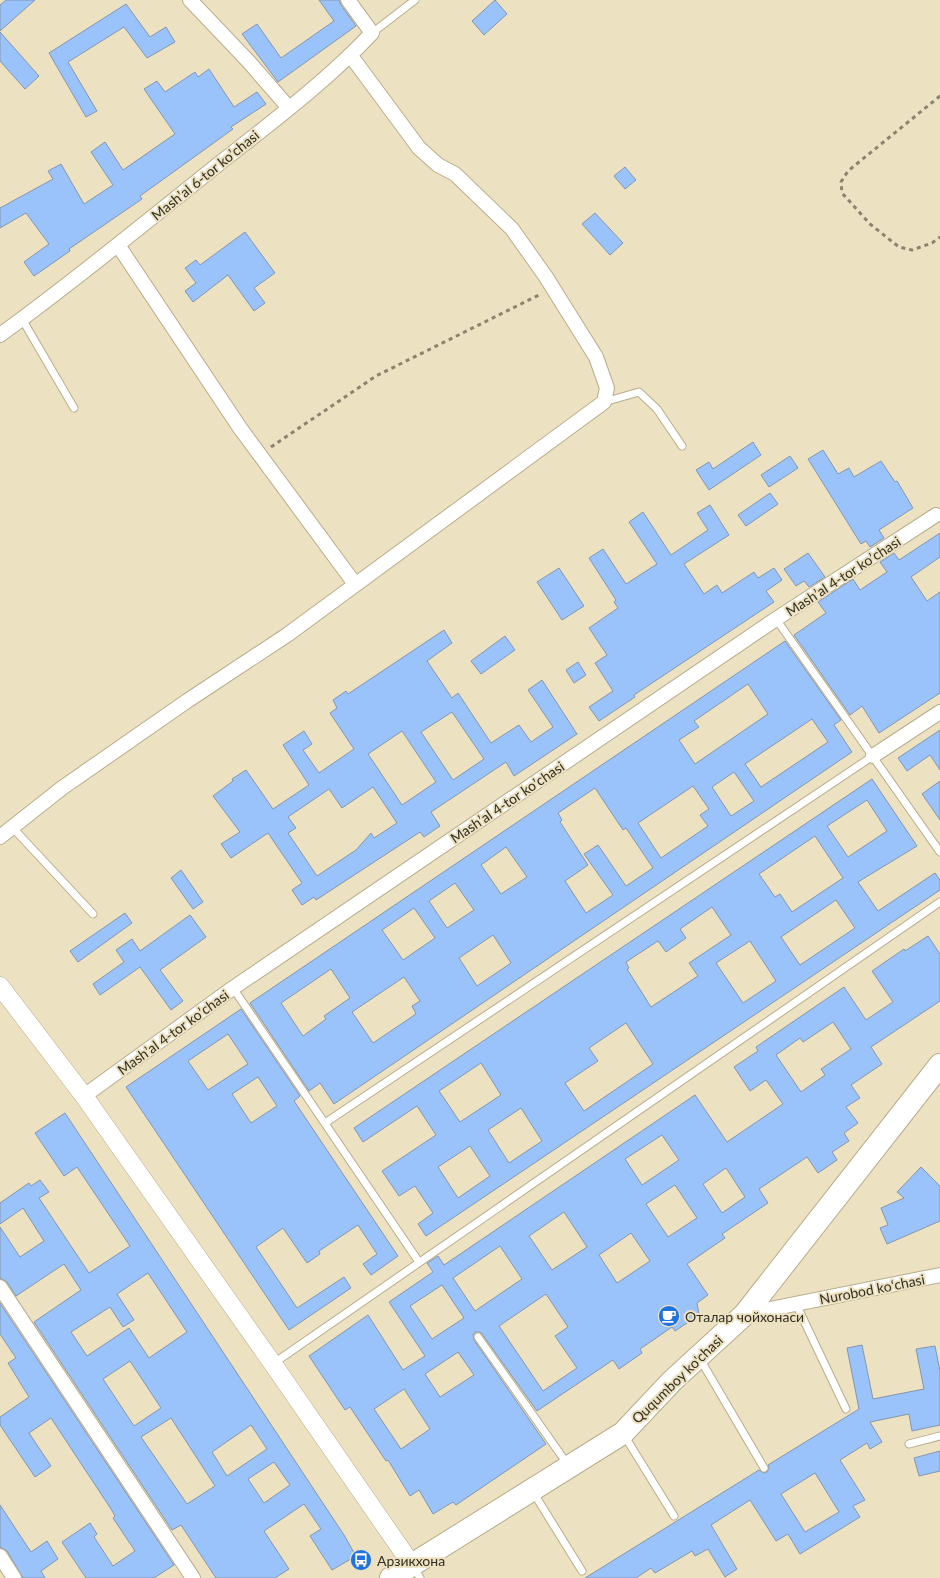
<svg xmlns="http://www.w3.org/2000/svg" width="940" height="1578" font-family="Lato,sans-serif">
<rect width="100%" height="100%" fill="#ece1c1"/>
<!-- building -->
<path fill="#9ac2fb" stroke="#8396b0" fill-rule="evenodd" d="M6,0H35L0,31V5Z
M319,0H339L341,5L356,26L278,82L242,34L257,24L281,58L334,21Z
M495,0L507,14L484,35L472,21Z
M126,4L150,37L166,27L175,42L147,58L124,27L68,62L97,111L86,117L49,53Z
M0,32L39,76L25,89L0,61Z
M209,69L234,107L257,92L266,104L231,127L233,129L140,196L142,199L69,249L70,251L34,276L24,262L49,244L26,213L0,228V208L53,179L48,171L61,164L84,204L113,185L91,152L105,142L123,170L175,134L144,89L157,81L165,92L195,72L198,77Z
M625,167L636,180L625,189L614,176Z
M595,213L623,243L610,255L582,224Z
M245,232L275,273L254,288L265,303L254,311L228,275L193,302L185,291L196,283L185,268L196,260L200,265Z
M753,442L761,455L709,490L696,470L709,462L713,469Z
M823,450L838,474L849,468L854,477L881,461L895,482L897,481L913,508L879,530L884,538L870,547L866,541L861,544L808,459Z
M790,456L798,468L769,487L761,475Z
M770,493L778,504L746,526L738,515Z
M710,505L729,535L684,564L704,594L717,585L722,593L754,572L758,578L774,568L782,580L766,591L774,602L634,695L635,697L599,721L589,707L613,691L595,663L607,655L589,628L618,608L614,602L616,600L589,558L603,549L626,584L657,564L629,522L643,512L671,555L708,530L697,513Z
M940,533V557L911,577L927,601L940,592V693L879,733L862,706L850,715L794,635L826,613L818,602L853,579L860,590L887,572L880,562L894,553L899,560Z
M808,553L825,577L809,587L804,581L796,586L784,569Z
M559,568L584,606L562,620L537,582Z
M444,630L452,643L427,661L452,698L458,693L491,743L519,725L531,742L553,727L528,690L542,680L577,734L514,776L506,762L431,812L440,826L424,837L420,832L316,900L314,897L302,905L292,890L302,883L268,833L231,858L221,844L240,832L213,796L233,781L232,779L246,770L273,809L309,785L283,745L304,731L312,744L303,750L319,773L354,749L330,713L337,708L333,700L346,691L348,694ZM452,712L484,759L453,780L421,732ZM402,731L436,782L402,805L368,754ZM373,787L397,823L374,838L371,833L356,850L317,876L288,833L296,828L288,817L329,789L342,808Z
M505,636L515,650L481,674L471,661Z
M785,641L841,720L834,725L852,752L334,1104L320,1083L309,1091L250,1003ZM748,684L768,714L695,764L679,740L699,727L694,721ZM812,719L828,742L761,787L745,764ZM734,772L754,801L731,816L712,787ZM693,786L709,809L700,815L708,826L661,858L638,823ZM595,788L623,830L626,828L653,868L626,886L598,845L584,854L613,895L586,913L565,881L588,865L560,822L562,820L558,813ZM506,847L527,877L501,894L481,865ZM455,883L474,910L447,928L429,901ZM414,908L435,938L403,960L382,930ZM493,935L511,963L477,986L459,958ZM331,969L350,998L324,1016L326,1019L303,1036L281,1003ZM404,977L420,1001L412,1006L416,1014L373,1043L352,1012Z
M578,662L586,675L574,683L566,670Z
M940,730V770L930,755L907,771L898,758Z
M872,779L917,846L858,882L878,911L935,873L940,880V890L426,1236L418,1224L433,1213L415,1186L399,1196L382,1171L436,1135L417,1106L363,1142L354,1128ZM867,800L887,831L848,857L827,826ZM815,836L843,878L792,912L780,894L775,897L759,874ZM836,900L855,928L800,965L781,937ZM712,907L731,935L689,963L698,976L651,1007L627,969L629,968L626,962L658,941L666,952L686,938L680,929ZM750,941L776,981L743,1003L716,963ZM626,1023L653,1064L584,1111L565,1083L598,1061L589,1048ZM481,1063L501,1095L460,1122L439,1091ZM521,1108L542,1141L509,1163L488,1130ZM470,1146L490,1176L458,1198L438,1167Z
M940,781V820L922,794Z
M181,870L203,902L193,909L171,878Z
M125,913L132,923L78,962L70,951Z
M190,915L206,937L160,970L183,1001L171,1010L140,967L100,995L93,984L124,962L116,950L132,939L140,951Z
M928,936L940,954V1001L871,1047L882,1064L851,1085L860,1098L846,1107L858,1123L844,1133L849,1141L832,1152L837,1160L818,1173L807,1157L759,1189L768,1203L722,1234L725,1238L687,1264L708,1295L697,1303L699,1315L675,1331L672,1327L640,1349L642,1353L619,1369L613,1360L537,1411L482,1334L480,1332H475L473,1335L474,1340L546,1444L456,1505L453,1502L433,1514L419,1490L410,1496L388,1460L386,1461L350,1407L345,1410L309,1356L368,1315L403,1370L425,1356L389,1302L433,1272L427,1263L438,1256L444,1265L695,1095L727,1142L783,1104L766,1080L750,1091L734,1067L758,1051L756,1047L844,987L866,1020L893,1002L872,971L904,949L905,951ZM833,1022L851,1049L821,1069L825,1075L801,1092L776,1055L800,1038L803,1042ZM662,1135L679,1160L642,1185L625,1159ZM726,1168L745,1197L722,1213L703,1184ZM675,1185L697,1218L668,1237L646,1204ZM564,1212L587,1247L552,1270L529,1236ZM631,1233L650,1261L617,1283L599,1255ZM500,1246L522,1279L475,1311L453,1278ZM442,1285L464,1318L432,1339L410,1306ZM546,1294L568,1327L555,1336L577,1368L543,1391L499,1326ZM458,1352L474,1375L440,1397L425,1374ZM404,1389L430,1429L401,1449L374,1409Z
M241,1009L300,1096L294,1101L398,1256L371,1275L363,1264L377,1254L358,1225L319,1251L320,1254L307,1263L283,1228L256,1247L297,1308L344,1277L351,1288L289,1330L126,1087ZM228,1034L248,1064L208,1090L188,1061ZM258,1077L277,1106L251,1123L232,1094Z
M65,1113L344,1535L356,1556L332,1570L310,1536L321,1529L304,1504L264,1531L289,1569L275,1578H216L181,1525L172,1530L34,1322L81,1290L64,1264L16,1296L7,1282L0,1278V1227L20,1257L44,1241L23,1208L0,1224V1203L29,1183L31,1186L40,1180L49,1192L39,1198L89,1273L130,1246L77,1167L64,1176L35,1133ZM148,1273L187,1332L149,1358L129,1328L87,1356L71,1332L110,1307L123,1327L134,1320L117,1294ZM130,1361L161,1408L134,1426L103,1379ZM171,1418L215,1486L187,1504L141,1437ZM251,1425L267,1449L227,1476L212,1452ZM274,1462L290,1485L264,1503L248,1479Z
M921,1167L940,1186V1221L887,1244L880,1228L888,1225L881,1208L904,1198L897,1192Z
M0,1303L174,1565L154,1578H86L62,1542L90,1523L97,1534L94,1537L113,1566L135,1551L113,1518L115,1516L111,1509L51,1418L29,1433L51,1466L35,1477L0,1425V1417L29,1397L8,1363L16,1358L0,1334Z
M862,1345L873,1399L924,1389L916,1349L935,1346L940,1371V1425L912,1431L909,1414L870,1422L882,1442L870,1449L867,1443L840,1460L865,1500L853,1506L860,1517L800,1554L788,1534L776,1541L750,1500L711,1525L737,1569L725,1577L708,1549L695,1556L692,1551L655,1573L651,1568L636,1578H585L759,1470L764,1473L767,1472L769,1468L768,1465L859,1409L847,1348ZM815,1473L839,1512L805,1532L781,1494Z
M940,1451V1471L919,1476L914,1458Z
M0,1505L31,1552L47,1541L58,1559L41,1571L45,1578H23L7,1551L0,1547Z"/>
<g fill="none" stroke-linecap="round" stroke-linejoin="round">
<!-- service casing -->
<g stroke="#b7ad8d" stroke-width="9">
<path id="service" d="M372,33L415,0
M22,319L74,408
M604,402L639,392L657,409L682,446
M776,619L940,852
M12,827L93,914
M233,988L419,1262
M325,1123L873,756
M796,1304L846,1409
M478,1337L568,1465
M700,1359L764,1468
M274,1363L940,902
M624,1435L674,1516
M909,1444L940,1436
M533,1492L582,1571
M414,1567L420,1578"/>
</g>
<!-- minor casing -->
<g stroke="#b7ad8d" stroke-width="16">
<path id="minor" d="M190,0L249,62L289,108
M118,245L240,428L355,584
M0,335C72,283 141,226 210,171C265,127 323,85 372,33L348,0
M873,756L940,712
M0,837L62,788L187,701L287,635L604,402L607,388L596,357L546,277L512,229L455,174L438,165L419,148L351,56
M84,1096L233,988L776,619L936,515
M0,1287L193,1578
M745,1314L940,1275
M0,1556L14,1578"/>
</g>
<!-- tertiary casing -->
<g stroke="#b7ad8d" stroke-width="19">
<path id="tertiary" d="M0,986L84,1096L273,1364L412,1565"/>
</g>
<!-- primary casing -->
<g stroke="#b7ad8d" stroke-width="24">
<path id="primary" d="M391,1578L623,1433L672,1381L745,1314L940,1065"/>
</g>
<!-- path -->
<path stroke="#8a836d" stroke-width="3" stroke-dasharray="4 4" stroke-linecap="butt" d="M940,96L848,171L841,182L842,193L870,224L899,247L912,250L932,243L940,237
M271,447L376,376L541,294"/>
<!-- service -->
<use href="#service" stroke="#fff" stroke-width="7"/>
<!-- minor -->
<use href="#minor" stroke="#fff" stroke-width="14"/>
<!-- tertiary -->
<use href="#tertiary" stroke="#fff" stroke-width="18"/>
<!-- primary -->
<use href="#primary" stroke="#fff" stroke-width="22"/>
</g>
<!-- icons -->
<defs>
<g id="cafe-disc" transform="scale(1.125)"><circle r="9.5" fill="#1e73de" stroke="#ece1c1"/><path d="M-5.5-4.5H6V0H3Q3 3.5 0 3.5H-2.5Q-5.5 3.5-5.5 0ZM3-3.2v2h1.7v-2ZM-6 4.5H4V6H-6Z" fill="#fff"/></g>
<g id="bus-disc" transform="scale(1.125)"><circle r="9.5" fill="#1e73de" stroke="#ece1c1"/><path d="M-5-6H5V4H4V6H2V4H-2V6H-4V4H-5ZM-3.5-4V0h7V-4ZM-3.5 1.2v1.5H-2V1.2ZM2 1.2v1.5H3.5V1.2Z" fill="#fff"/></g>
</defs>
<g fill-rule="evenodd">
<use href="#cafe-disc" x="669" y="1316"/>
<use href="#bus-disc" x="361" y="1560"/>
</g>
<g text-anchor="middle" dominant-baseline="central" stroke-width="4" stroke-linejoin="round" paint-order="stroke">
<!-- street labels -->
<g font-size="14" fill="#332f22" stroke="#ece1c1">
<text transform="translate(205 175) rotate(-39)">Mashʼal 6-tor koʼchasi</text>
<text transform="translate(843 576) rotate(-33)">Mashʼal 4-tor koʼchasi</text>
<text transform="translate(507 802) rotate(-34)">Mashʼal 4-tor koʼchasi</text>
<text transform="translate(173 1032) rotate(-36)">Mashʼal 4-tor koʼchasi</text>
<text transform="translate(872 1289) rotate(-11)">Nurobod koʻchasi</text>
<text transform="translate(677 1379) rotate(-44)">Ququmboy ko'chasi</text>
</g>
<!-- poi labels -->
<g font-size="14" fill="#332f22" stroke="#ece1c1" text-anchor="start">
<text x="685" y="1316">Оталар чойхонаси</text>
<text x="377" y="1560">Арзикхона</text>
</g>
</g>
</svg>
